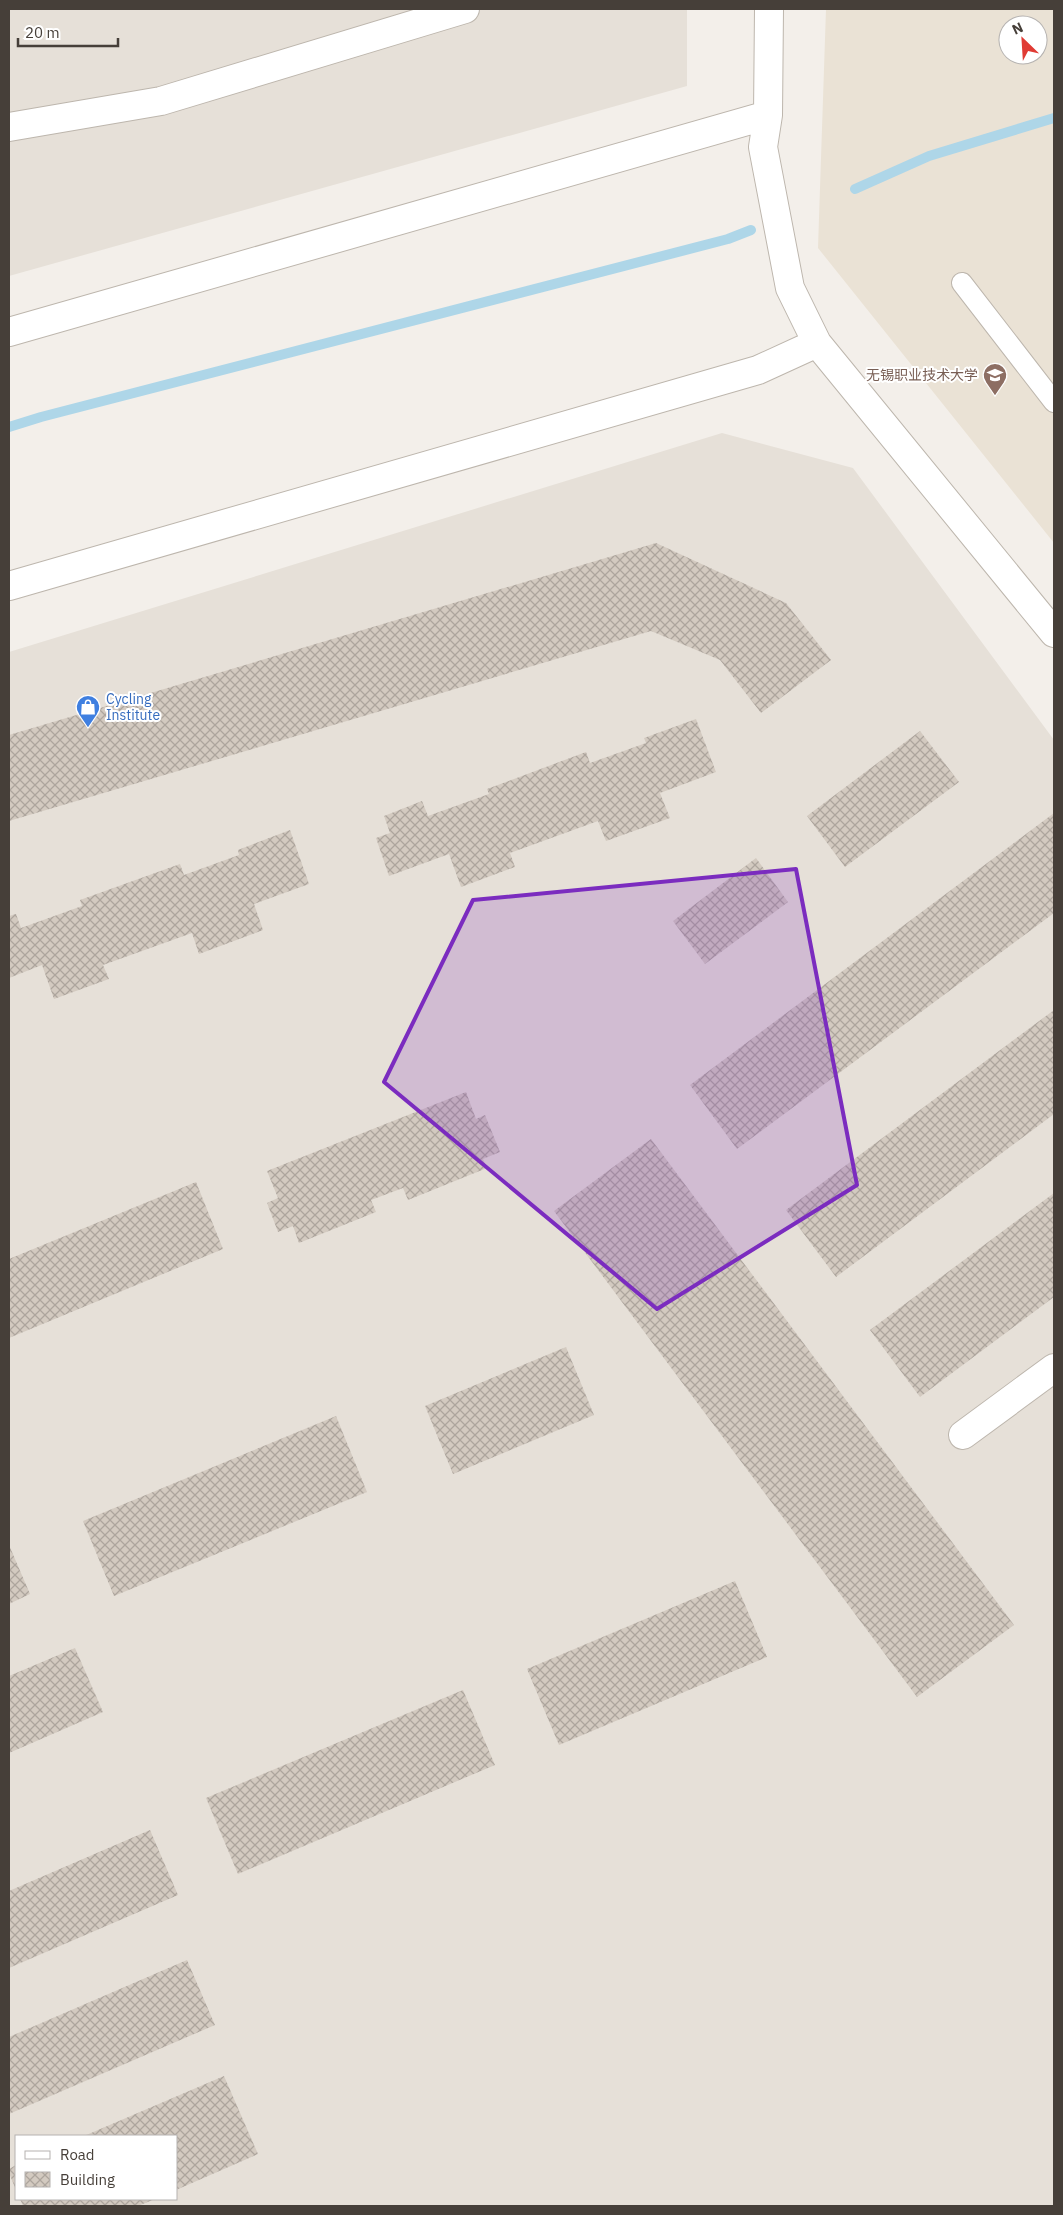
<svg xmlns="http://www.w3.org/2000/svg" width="1063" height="2215" font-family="'IBM Plex Sans','Noto Sans SC',sans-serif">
<defs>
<pattern id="building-cross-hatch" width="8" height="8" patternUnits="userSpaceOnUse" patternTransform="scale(1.25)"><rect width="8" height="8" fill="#d3cac0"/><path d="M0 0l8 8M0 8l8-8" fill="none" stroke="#ada59d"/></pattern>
</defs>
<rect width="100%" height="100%" fill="#f3efea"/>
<!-- residential -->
<path fill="#e6e0d8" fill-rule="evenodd" d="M9,9H687V86L9,276Z
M722,433L853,468L1054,740V2206H9V652ZM16,2136H176V2199H16Z"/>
<!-- education -->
<path fill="#eae2d5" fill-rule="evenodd" d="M826,9H1054V543L818,248ZM1008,25H1038V55H1008Z"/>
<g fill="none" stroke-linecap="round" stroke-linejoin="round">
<!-- stream -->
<path stroke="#aed6e8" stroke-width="10" d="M855,189L929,156L1054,118
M9,427L41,417L728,239L751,230"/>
</g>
<!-- building -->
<path fill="url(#building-cross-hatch)" d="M656,543L786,603L831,660L761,713L720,660L651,631L9,821V735Z
M696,719L716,772L660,793L670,818L606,841L598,821L510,853L515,867L461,887L449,854L389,876L376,838L390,833L384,816L422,801L428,816L489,794L487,789L586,752L590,763L646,743L644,738Z
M920,731L959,782L845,867L807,816Z
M1054,813V913L737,1149L690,1085Z
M290,830L309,884L254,904L263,930L199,954L192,933L103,965L109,979L54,999L42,965L9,978V916L16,914L21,928L82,906L80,900L180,864L184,875L239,855L238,850Z
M756,858L788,902L705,964L673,921Z
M1054,1010V1114L836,1277L786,1210Z
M466,1092L476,1119L485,1115L500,1152L483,1159L487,1168L408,1200L403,1188L371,1200L376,1212L299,1243L293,1226L278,1232L267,1203L278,1198L267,1171Z
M651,1139L1014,1625L917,1697L554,1211Z
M196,1182L223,1249L9,1338V1259Z
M1054,1193V1297L920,1397L870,1330Z
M566,1347L594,1415L453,1474L425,1406Z
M336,1416L367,1492L114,1596L83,1521Z
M9,1545L30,1594L9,1604Z
M735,1581L767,1657L559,1745L527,1669Z
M75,1648L103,1712L9,1753V1676Z
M463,1690L495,1765L238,1874L206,1798Z
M150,1830L178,1895L9,1968V1891Z
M187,1960L215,2025L9,2114V2037Z
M224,2076L258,2154L176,2190V2136H84Z
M16,2165V2190L9,2173V2169Z
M20,2199H155L138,2206H23Z"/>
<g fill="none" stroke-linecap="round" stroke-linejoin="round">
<!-- service casing -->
<g stroke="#bdb6ad" stroke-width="22">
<path id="service" d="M962,283L1054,402"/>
</g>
<!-- minor casing -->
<g stroke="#bdb6ad" stroke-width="30">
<path id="minor" d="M768,115L763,147L790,288L817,343L1054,633
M9,127L161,101L465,9
M9,332L768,115L769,9
M9,586L758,370L817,343
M963,1435L1054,1368"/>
</g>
<!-- service -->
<use href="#service" stroke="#fff" stroke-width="20"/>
<!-- minor -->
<use href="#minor" stroke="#fff" stroke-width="28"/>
</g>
<!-- marked area -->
<path fill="#7b2cbf" fill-opacity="0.2" stroke="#7b2cbf" stroke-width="4" stroke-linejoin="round" d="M796,869L857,1185L657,1309L384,1082L473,900Z"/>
<!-- icons -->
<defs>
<g id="university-pin" transform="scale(1.25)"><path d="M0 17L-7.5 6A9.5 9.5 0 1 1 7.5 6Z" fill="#8d6e63" stroke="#fff"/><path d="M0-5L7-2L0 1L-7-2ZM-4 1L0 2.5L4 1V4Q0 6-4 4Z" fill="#fff"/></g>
<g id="shop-pin" transform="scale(1.25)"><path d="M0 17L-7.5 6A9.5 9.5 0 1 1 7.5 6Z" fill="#3f7fe0" stroke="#fff"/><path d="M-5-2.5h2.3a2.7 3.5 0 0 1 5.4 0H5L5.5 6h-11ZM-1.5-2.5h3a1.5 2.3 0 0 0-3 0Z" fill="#fff"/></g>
</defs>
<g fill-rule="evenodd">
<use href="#university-pin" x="995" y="375"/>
<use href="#shop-pin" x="88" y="707"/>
</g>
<g text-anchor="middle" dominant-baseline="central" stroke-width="4" stroke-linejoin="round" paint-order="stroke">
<!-- education labels -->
<g font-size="14" fill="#785e54" stroke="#fff" text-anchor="end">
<text x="978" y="375">无锡职业技术大学</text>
</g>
<!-- shop labels -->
<g font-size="14" fill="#366cbe" stroke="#fff" text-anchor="start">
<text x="106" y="699">Cycling<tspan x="106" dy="16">Institute</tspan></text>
</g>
</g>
<!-- border -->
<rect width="1063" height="2215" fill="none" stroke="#463f39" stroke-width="20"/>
<!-- legend -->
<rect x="15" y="2135" width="162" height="65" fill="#ffffff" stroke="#b5b2b0"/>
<rect x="25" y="2151" width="25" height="8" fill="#ffffff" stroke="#b5b2b0"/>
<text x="60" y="2160" font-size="15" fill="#463f39">Road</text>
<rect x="25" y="2172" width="25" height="15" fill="url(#building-cross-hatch)" stroke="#b5b2b0"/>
<text x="60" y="2185" font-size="15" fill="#463f39">Building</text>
<!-- north arrow -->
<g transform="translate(1023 40) rotate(335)"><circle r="24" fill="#ffffff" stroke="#b5b2b0"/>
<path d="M0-4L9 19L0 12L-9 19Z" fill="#e03b34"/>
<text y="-8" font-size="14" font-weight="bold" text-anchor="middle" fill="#463f39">N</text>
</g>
<!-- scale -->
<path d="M18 38v8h100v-8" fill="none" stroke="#463f39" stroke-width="2.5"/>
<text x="25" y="38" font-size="15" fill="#463f39" stroke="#ffffff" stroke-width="4" paint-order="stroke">20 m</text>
</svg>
